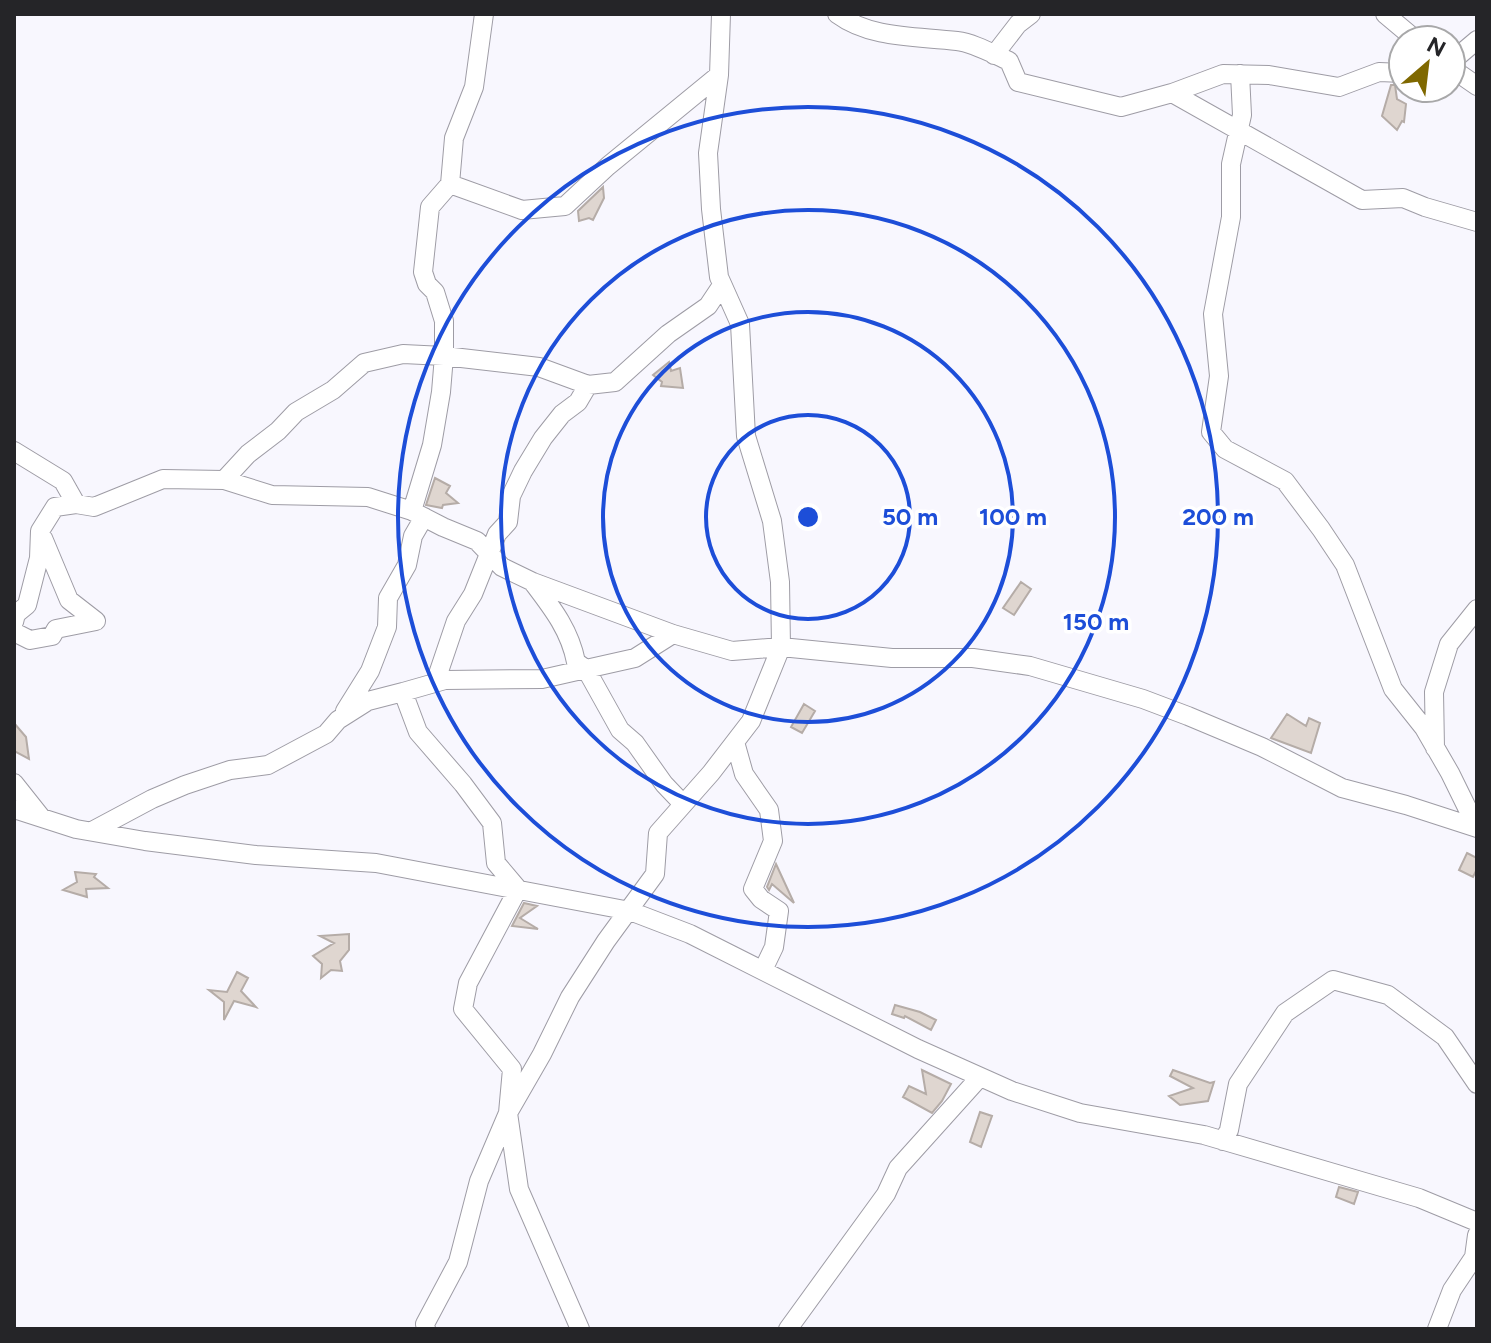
<svg xmlns="http://www.w3.org/2000/svg" width="1491" height="1343" font-family="Figtree,sans-serif">
<rect width="100%" height="100%" fill="#f8f7fe"/>
<!-- building -->
<path fill="#dfd6d0" stroke="#b5aca7" stroke-width="2" d="M1391,85H1395L1397,99L1406,104L1404,122L1402,121L1397,130L1382,116Z
M603,187L604,198L593,220L589,218L579,221L578,211Z
M669,362L671,371L680,368L683,388L661,386L662,382L653,375Z
M435,478L450,486L446,493L458,503L443,505L442,508L426,505Z
M1021,582L1031,589L1014,615L1003,608Z
M804,704L815,711L802,733L791,727Z
M1287,714L1306,726L1309,718L1320,723L1311,753L1271,738Z
M14,723L26,737L29,759L14,751Z
M1467,853L1477,858V869L1473,877L1459,870Z
M776,864L794,903L772,884L769,890L767,887Z
M75,872L96,874L94,877L108,888L86,889L87,897L63,890L77,882Z
M524,903L537,906L520,918L538,929L512,926Z
M349,934V950L340,961L342,971L331,970L321,978L322,964L313,956L334,943L320,936Z
M237,972L248,978L241,991L256,1007L234,1001L224,1020V1002L209,990L227,992Z
M895,1005L920,1012L936,1020L931,1030L905,1016L904,1018L892,1014Z
M922,1070L951,1084L942,1101L932,1113L903,1097L909,1086L926,1094Z
M1173,1070L1210,1083L1214,1082L1208,1101L1180,1105L1169,1096L1193,1088L1170,1076Z
M980,1112L992,1116L981,1147L970,1142Z
M1339,1187L1358,1192L1354,1204L1336,1197Z"/>
<g fill="none" stroke-linecap="round" stroke-linejoin="round">
<!-- minor casing -->
<g stroke="#9e9ca5" stroke-width="20">
<path id="minor" d="M484,14L474,87L454,138L450,184L522,210L565,206L608,166L719,75
M837,14C871,39 916,36 957,41C974,43 993,54 1009,61L1018,82L1121,107L1172,93L1223,74L1269,75L1339,87L1379,72L1403,73
M1385,14L1416,40
M994,55L1018,24L1031,14
M1451,62L1477,40
M1451,68L1477,86
M1240,74L1242,115L1231,164V217L1213,314L1219,376L1211,432L1225,449L1285,481L1321,529L1345,565L1393,689L1424,728L1450,773L1477,828
M1172,93L1362,200L1403,198L1425,207L1477,222
M722,285L708,306L668,334L615,382L588,385L539,367L444,356L441,392L432,445L412,511L443,527L477,541L502,567L533,582L673,634L732,651L781,647L892,658H973L1030,666L1143,699L1188,716L1262,747L1342,788L1406,805L1477,828
M14,451L63,481L76,504
M224,480L248,454L278,431L296,412L333,390L364,363L403,354L444,356V321L435,292L427,284L423,272L430,207L450,184
M534,584C553,609 570,631 576,662L586,669L620,730L635,743L664,784L683,804
M14,622L16,614L27,605L39,558L40,531L55,507L76,504L94,507L163,479L224,480L272,495L368,497L412,511
M14,632L30,640L52,636L56,629L96,621L69,600L43,538
M435,683L456,621L473,594L497,534L508,522L511,496L523,471L543,438L562,414L578,402L588,385
M403,692L445,680L542,679L586,669L635,658L673,634
M345,711L370,671L387,627L388,598L407,565L413,536L424,517
M735,742L744,774L769,810L773,841L753,889L761,899L779,911L774,947L763,970
M1435,748L1434,692L1449,644L1477,609
M14,783L41,817
M14,809L76,829L145,841L256,855L376,863L630,911L690,934L918,1049L1012,1091L1080,1113L1204,1135L1419,1198L1477,1222
M92,831L152,799L185,785L230,770L268,765L326,734L338,720L368,701L403,692L418,732L463,784L492,823L496,863L518,889L468,983L463,1009L512,1069L508,1113L519,1189L580,1329
M1223,1141L1229,1130L1238,1084L1285,1013L1333,980L1388,995L1445,1037L1477,1084
M426,1329L425,1324L458,1262L479,1181L508,1113L542,1054L570,997L606,941L655,874L658,833L711,773L751,721L781,647L780,582L772,521L746,436L740,324L719,277L711,209L708,153L719,75L721,14
M788,1329L886,1194L898,1168L979,1078
M1437,1329L1452,1290L1474,1257L1477,1235"/>
</g>
<!-- minor -->
<use href="#minor" stroke="#fff" stroke-width="18"/>
</g>
<!-- distance rings -->
<g fill="none" stroke="#1d4ed8" stroke-width="4">
<circle cx="808" cy="517" r="102"/>
<circle cx="808" cy="517" r="205"/>
<circle cx="808" cy="517" r="307"/>
<circle cx="808" cy="517" r="410"/>
</g>
<circle cx="808" cy="517" r="12" fill="#1d4ed8" stroke="#fff" stroke-width="4"/>
<g font-size="24" text-anchor="middle" font-weight="bold" fill="#1d4ed8" stroke="#fff" stroke-width="7" stroke-linejoin="round" paint-order="stroke">
<text x="910" y="525">50 m</text>
<text x="1013" y="525">100 m</text>
<text x="1218" y="525">200 m</text>
<text x="1096" y="630">150 m</text>
</g>
<!-- border -->
<rect width="1491" height="1343" fill="none" stroke="#252528" stroke-width="32"/>
<!-- north arrow -->
<g transform="translate(1427 64) rotate(28)"><circle r="38" fill="#ffffff" stroke="#a8a8a9" stroke-width="2"/>
<path d="M0-6L14 30L0 20L-14 30Z" fill="#7f6800"/>
<text y="-12" font-size="22" font-weight="bold" text-anchor="middle" fill="#252528">N</text>
</g>
</svg>
